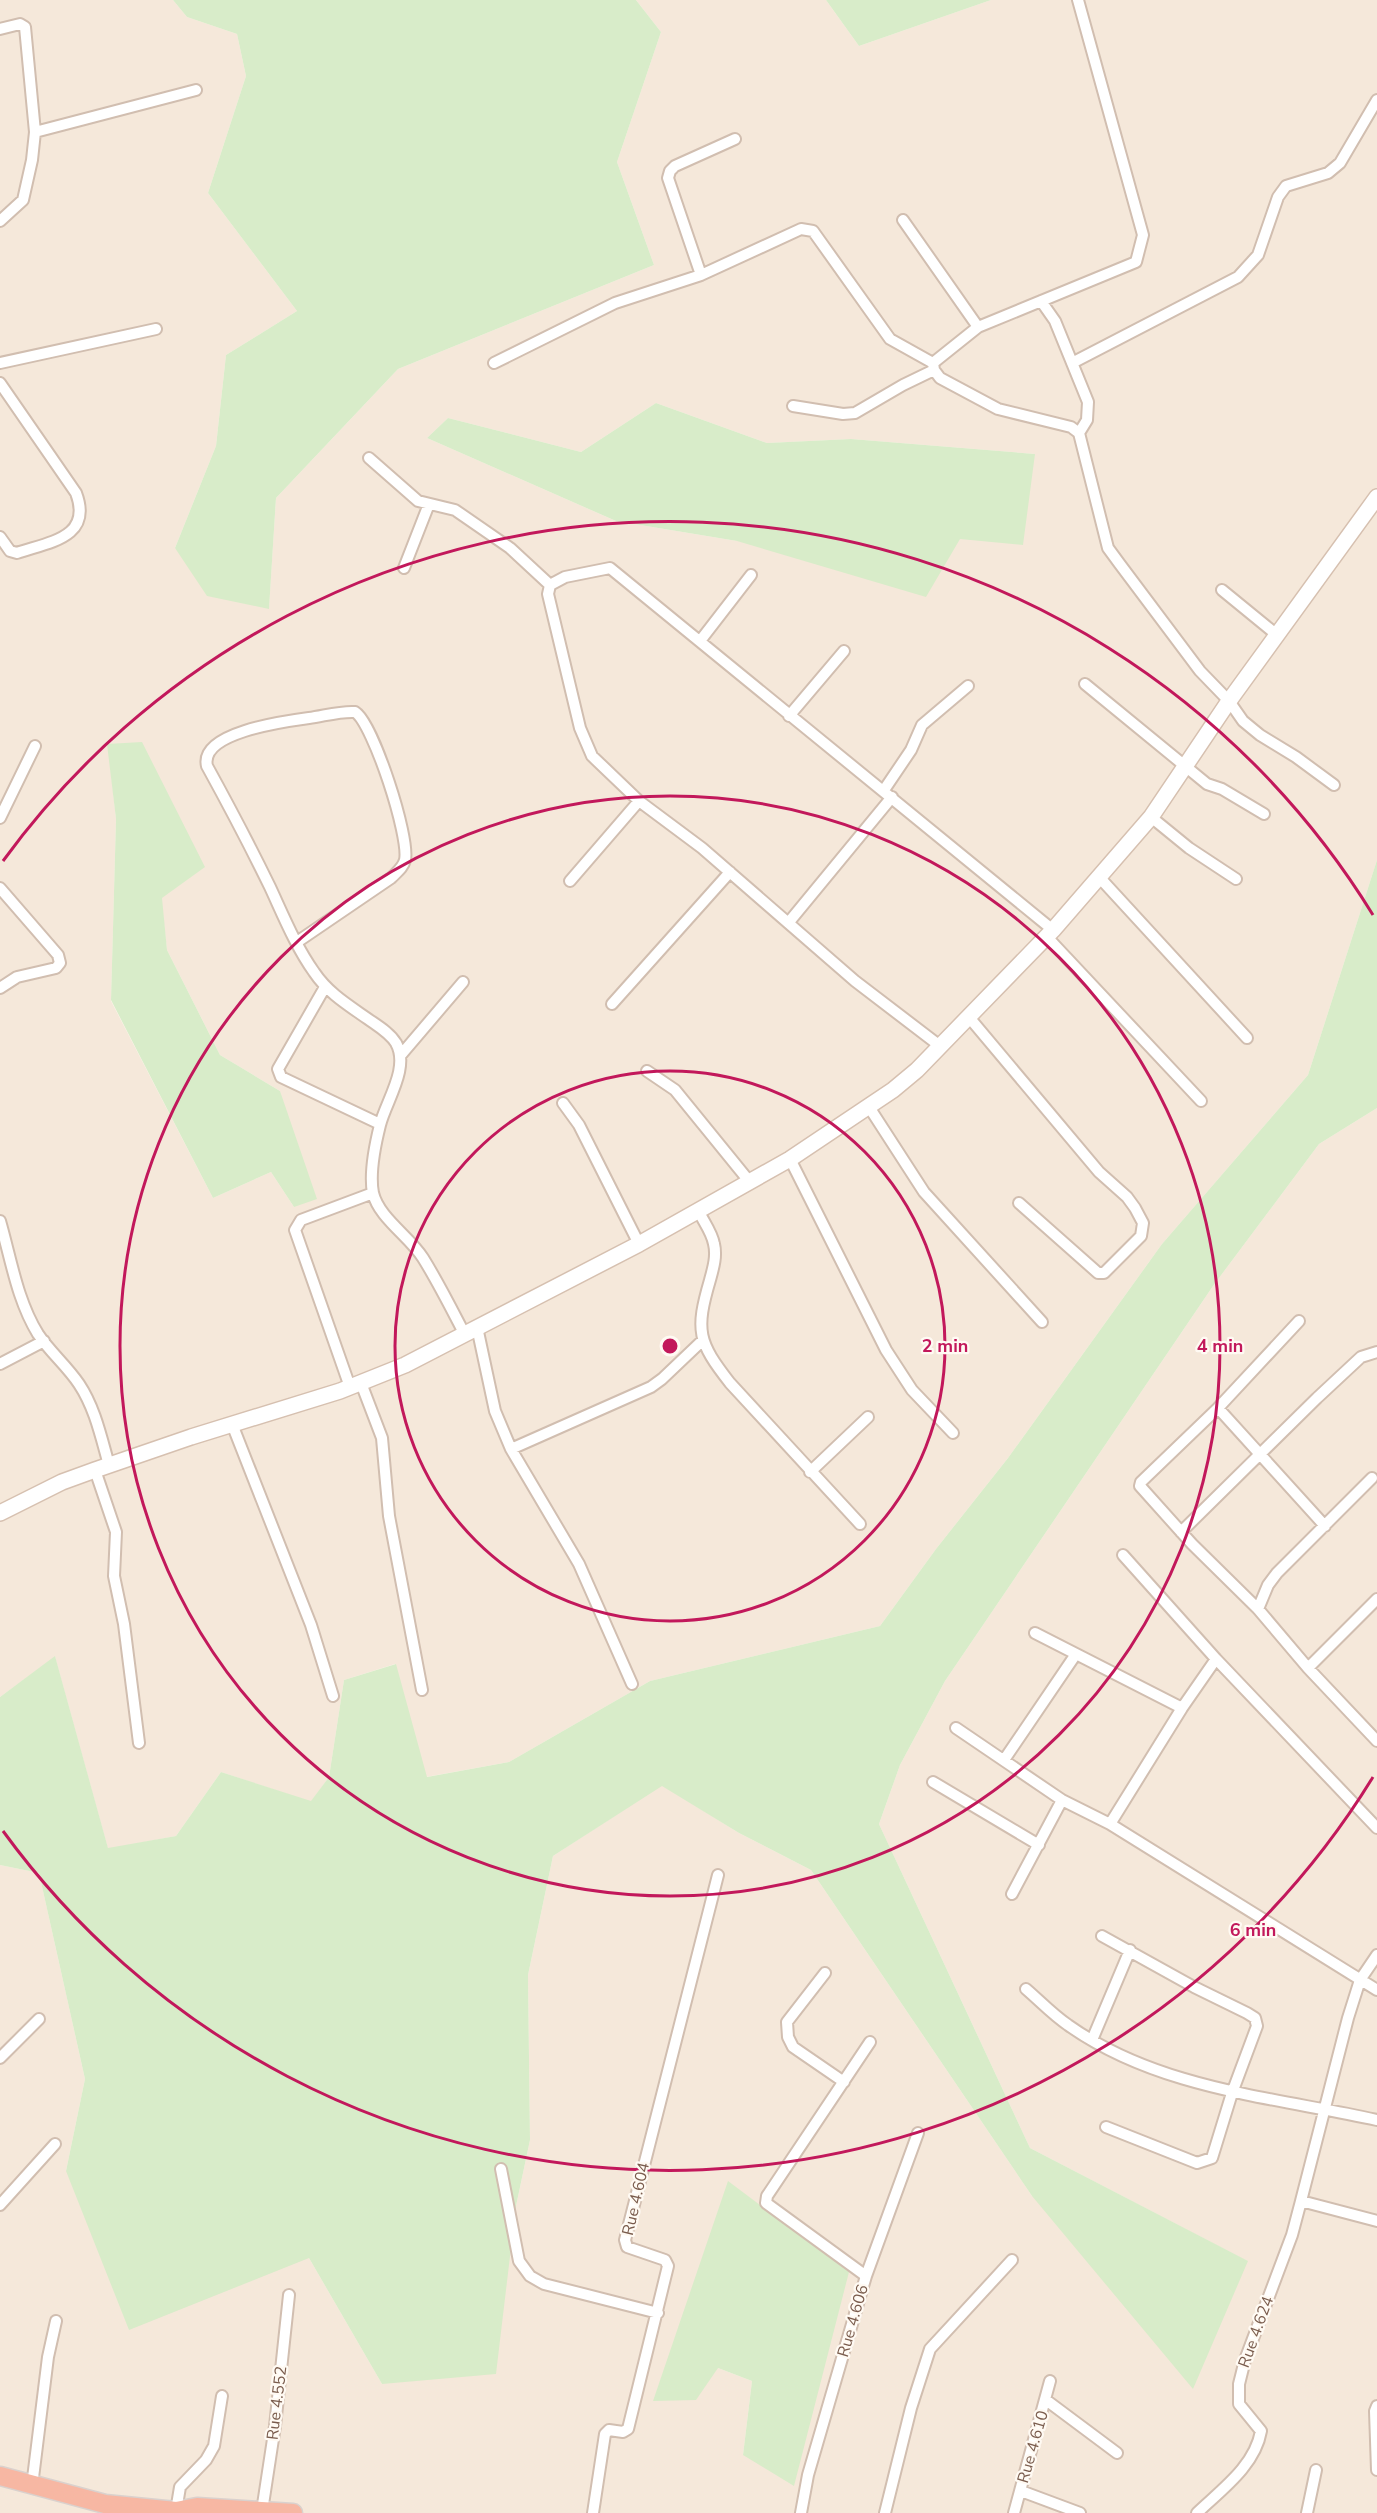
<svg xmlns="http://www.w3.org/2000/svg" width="1377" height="2513" font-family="'Nunito Sans',sans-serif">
<rect width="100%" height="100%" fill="#fdf6ec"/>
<!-- residential -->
<path fill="#f5e8da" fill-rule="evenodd" d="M0,0H173L187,17L237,34L246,76L208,193L297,311L226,355L216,446L175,548L269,608L276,498L398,369L654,265L617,162L661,32L636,0H826L859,46L991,0H1377V860L1308,1075L1162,1244L1008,1458L936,1549L880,1626L650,1681L509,1762L426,1777L395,1664L344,1680L329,1777L311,1802L221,1772L176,1836L108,1849L55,1657L0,1697ZM656,403L767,443L851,439L1035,454L960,539L737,541L616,521L427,438L448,418L581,452ZM108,744L204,867L161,898L167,950L220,1055L280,1091L294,1207L271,1172L213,1198L111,1001L116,819Z
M1377,1108V2513H0V1865L39,1873L85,2079L66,2171L309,2258L382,2384L516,2206L530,2140L528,1975L553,1856L662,1785L739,1833L811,1870L1032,2196L1247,2261L1030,2148L879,1824L900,1765L945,1681L1213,1286L1319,1144ZM849,2272L743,2455L752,2381L718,2368Z"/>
<!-- green -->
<path fill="#d8ecc9" d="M173,0H636L661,32L617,162L654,265L398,369L276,498L269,609L207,596L175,548L216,446L226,355L297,311L208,193L246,76L237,34L187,17Z
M826,0H991L859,46Z
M656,403L767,443L851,439L1035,454L1023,545L960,539L926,597L737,541L616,521L427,438L448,418L581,452Z
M142,742L205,867L162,898L167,950L220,1055L280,1091L317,1199L294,1207L271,1172L213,1198L111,1000L116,819L107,744Z
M1377,860V1108L1319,1144L1213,1286L945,1681L900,1765L879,1824L1030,2148L1248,2261L1193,2389L1032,2196L811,1870L739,1833L662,1786L553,1856L528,1975L530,2140L516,2206L496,2374L382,2384L309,2258L129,2330L66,2171L85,2079L39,1873L0,1865V1697L55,1656L108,1848L176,1836L221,1772L311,1801L329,1777L344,1680L396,1664L427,1777L509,1762L650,1681L880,1626L936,1549L1008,1458L1162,1244L1308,1075Z
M728,2181L849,2272L794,2486L743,2455L752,2381L718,2368L696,2400L653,2401Z"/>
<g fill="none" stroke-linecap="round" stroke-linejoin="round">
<!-- street casing -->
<g stroke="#d1beb0" stroke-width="14">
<path id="street" d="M1078,0L1143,235L1136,262L978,327L933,363L934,370L940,378L998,409L1071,427L1079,433L1108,548L1119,563L1200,671L1229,701L1243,721L1260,735L1296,757L1334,785
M0,29L20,24L25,27L35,132L32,160L23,200L0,221
M35,132L196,90
M903,220L978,327
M701,275L668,178L670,171L675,166L735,139
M1041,301L1055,321L1088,402L1087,420L1079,433
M0,363L156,329
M494,363L615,303L701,275L801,229L813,231L890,339L933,363
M1072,363L1238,277L1258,255L1278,197L1286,186L1328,173L1340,163L1377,100
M0,383L76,493C93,538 49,542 17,553L10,551L0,537
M793,406L843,414L855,413L903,385L934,370
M369,458L418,501L455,510L510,548L550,585
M404,568L429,504
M1222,590L1277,635
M700,641L751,575
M1085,684L1207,784L1222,789L1264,814
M789,716L844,651
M884,790L911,750L922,725L968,686
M1151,817L1189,848L1236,879
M0,818L35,746
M1100,878L1247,1038
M570,881L639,801
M0,888L58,955L60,963L56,968L17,977L0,988
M789,922L892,797
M1047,937L1201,1101
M297,942L391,878C397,872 403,868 405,860C410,837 373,723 355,712C340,711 324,716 309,718C287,721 199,732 207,766C229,806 250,846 270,887C283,915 296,947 314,972C328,993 348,1005 368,1019C378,1026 390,1033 396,1043C410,1068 386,1101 380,1125C375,1145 369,1172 373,1193C379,1218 409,1236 423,1258C438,1282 451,1308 464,1333
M325,987L278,1069L281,1077L380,1124
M612,1004L730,872
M968,1016L1099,1172L1127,1197L1135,1208L1143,1223L1141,1236L1104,1273H1098L1019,1203
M940,1046L855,981L702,848L639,801L592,756L580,728L548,594L550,585L565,577L610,568L1053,930
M400,1056L463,982
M647,1071L675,1090L749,1181
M563,1103L579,1125L639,1244
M869,1107L924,1192L1042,1322
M790,1159L886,1350L912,1390L953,1433
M698,1210C703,1221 712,1232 714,1244C717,1256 713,1269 710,1280C695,1331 698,1342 730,1383L860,1524
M0,1221C11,1259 17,1300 38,1334C50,1352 67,1366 79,1384C95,1408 101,1437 109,1465
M1299,1321L1218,1408L1141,1482L1140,1486L1192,1544L1258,1609L1308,1668L1377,1741
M477,1327L495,1411L511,1449L579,1564L632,1684
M0,1364L44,1341
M361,1383L382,1438L389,1516L422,1690
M350,1387L295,1230L301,1220L373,1193
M1218,1408L1325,1526
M232,1424L311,1625L333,1696
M511,1449L651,1387L662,1379L703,1340
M95,1470L116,1532L114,1576L124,1624L139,1743
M810,1472L868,1417
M1181,1532L1317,1398L1361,1357L1377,1352
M1123,1555L1216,1659L1377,1828
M1258,1609L1268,1585L1277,1573L1372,1478
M1035,1633L1182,1708
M1308,1668L1377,1599
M956,1728L1062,1800L1110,1824L1377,1990
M1004,1760L1076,1654
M933,1782L1039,1845
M1110,1824L1182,1708L1216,1659
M1012,1894L1062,1800
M1102,1936L1194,1987L1247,2013L1255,2018L1257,2026L1232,2093L1212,2158L1197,2163L1106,2127
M825,1973L787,2022L788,2037L793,2047L844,2082
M1026,1989C1040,2001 1053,2015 1068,2025C1158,2089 1273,2097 1377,2120
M1092,2040L1130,1950
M0,2058L39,2019
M501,2169L519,2261L530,2276L544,2284L658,2313
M1301,2201L1348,2018L1360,1980L1377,1955
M0,2205L55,2144
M866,2276L766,2203L767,2196L870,2042
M1046,2400L1117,2453
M1377,2406L1375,2411L1377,2470
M32,2486L48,2357L56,2321
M1021,2491L1080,2513
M176,2511L180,2487L206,2460L214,2446L222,2396
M262,2511L275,2426L289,2295
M593,2513L605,2434L609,2430L623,2432L628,2429L668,2266L665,2260L627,2247L625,2240L718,1875
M801,2513L808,2475L866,2276L918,2133
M885,2513L911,2408L930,2349L1012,2260
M1014,2513L1050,2381
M1197,2513C1221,2490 1255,2466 1261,2431L1239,2404V2384L1245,2360L1292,2235L1301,2201L1377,2221
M1307,2513L1316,2470"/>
</g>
<!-- secondary casing -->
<g stroke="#d6c0b0" stroke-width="18">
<path id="secondary" d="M0,1513L62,1482L95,1470L191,1437L340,1391L405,1365L639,1244L790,1159L893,1090L917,1070L1053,930L1151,817L1229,701L1377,497"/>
</g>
<!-- highway casing -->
<g stroke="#dad1cd" stroke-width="21">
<path id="highway" d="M0,2476L105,2504L176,2511L197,2507L293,2513"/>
</g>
<!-- street -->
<use href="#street" stroke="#fff" stroke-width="10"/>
<!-- secondary -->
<use href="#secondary" stroke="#fff" stroke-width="15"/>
<!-- highway -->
<use href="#highway" stroke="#f7b7a3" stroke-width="18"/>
</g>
<!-- distance rings -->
<g fill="none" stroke="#c2185b" stroke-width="3">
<circle cx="670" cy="1346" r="275"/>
<circle cx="670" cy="1346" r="550"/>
<path d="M1373 1777A825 825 0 0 1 3 1831M3 861A825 825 0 0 1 1373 915"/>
</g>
<g text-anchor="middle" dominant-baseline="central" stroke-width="4.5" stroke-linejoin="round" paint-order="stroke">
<!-- street labels -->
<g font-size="16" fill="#7a5c4d" stroke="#fffaf3">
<text transform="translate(636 2199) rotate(-77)">Rue 4.604</text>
<text transform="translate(853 2321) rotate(-74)">Rue 4.606</text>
<text transform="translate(1256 2332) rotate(-70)">Rue 4.624</text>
<text transform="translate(277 2403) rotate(-83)">Rue 4.552</text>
<text transform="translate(1033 2447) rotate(-74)">Rue 4.610</text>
</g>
</g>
<circle cx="670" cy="1346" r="9" fill="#c2185b" stroke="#fffaf3" stroke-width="3"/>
<g font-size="18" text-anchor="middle" font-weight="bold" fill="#c2185b" stroke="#fffaf3" stroke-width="4.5" stroke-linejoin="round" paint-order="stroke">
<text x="945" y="1352">2 min</text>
<text x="1220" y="1352">4 min</text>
<text x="1253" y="1936">6 min</text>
</g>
</svg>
